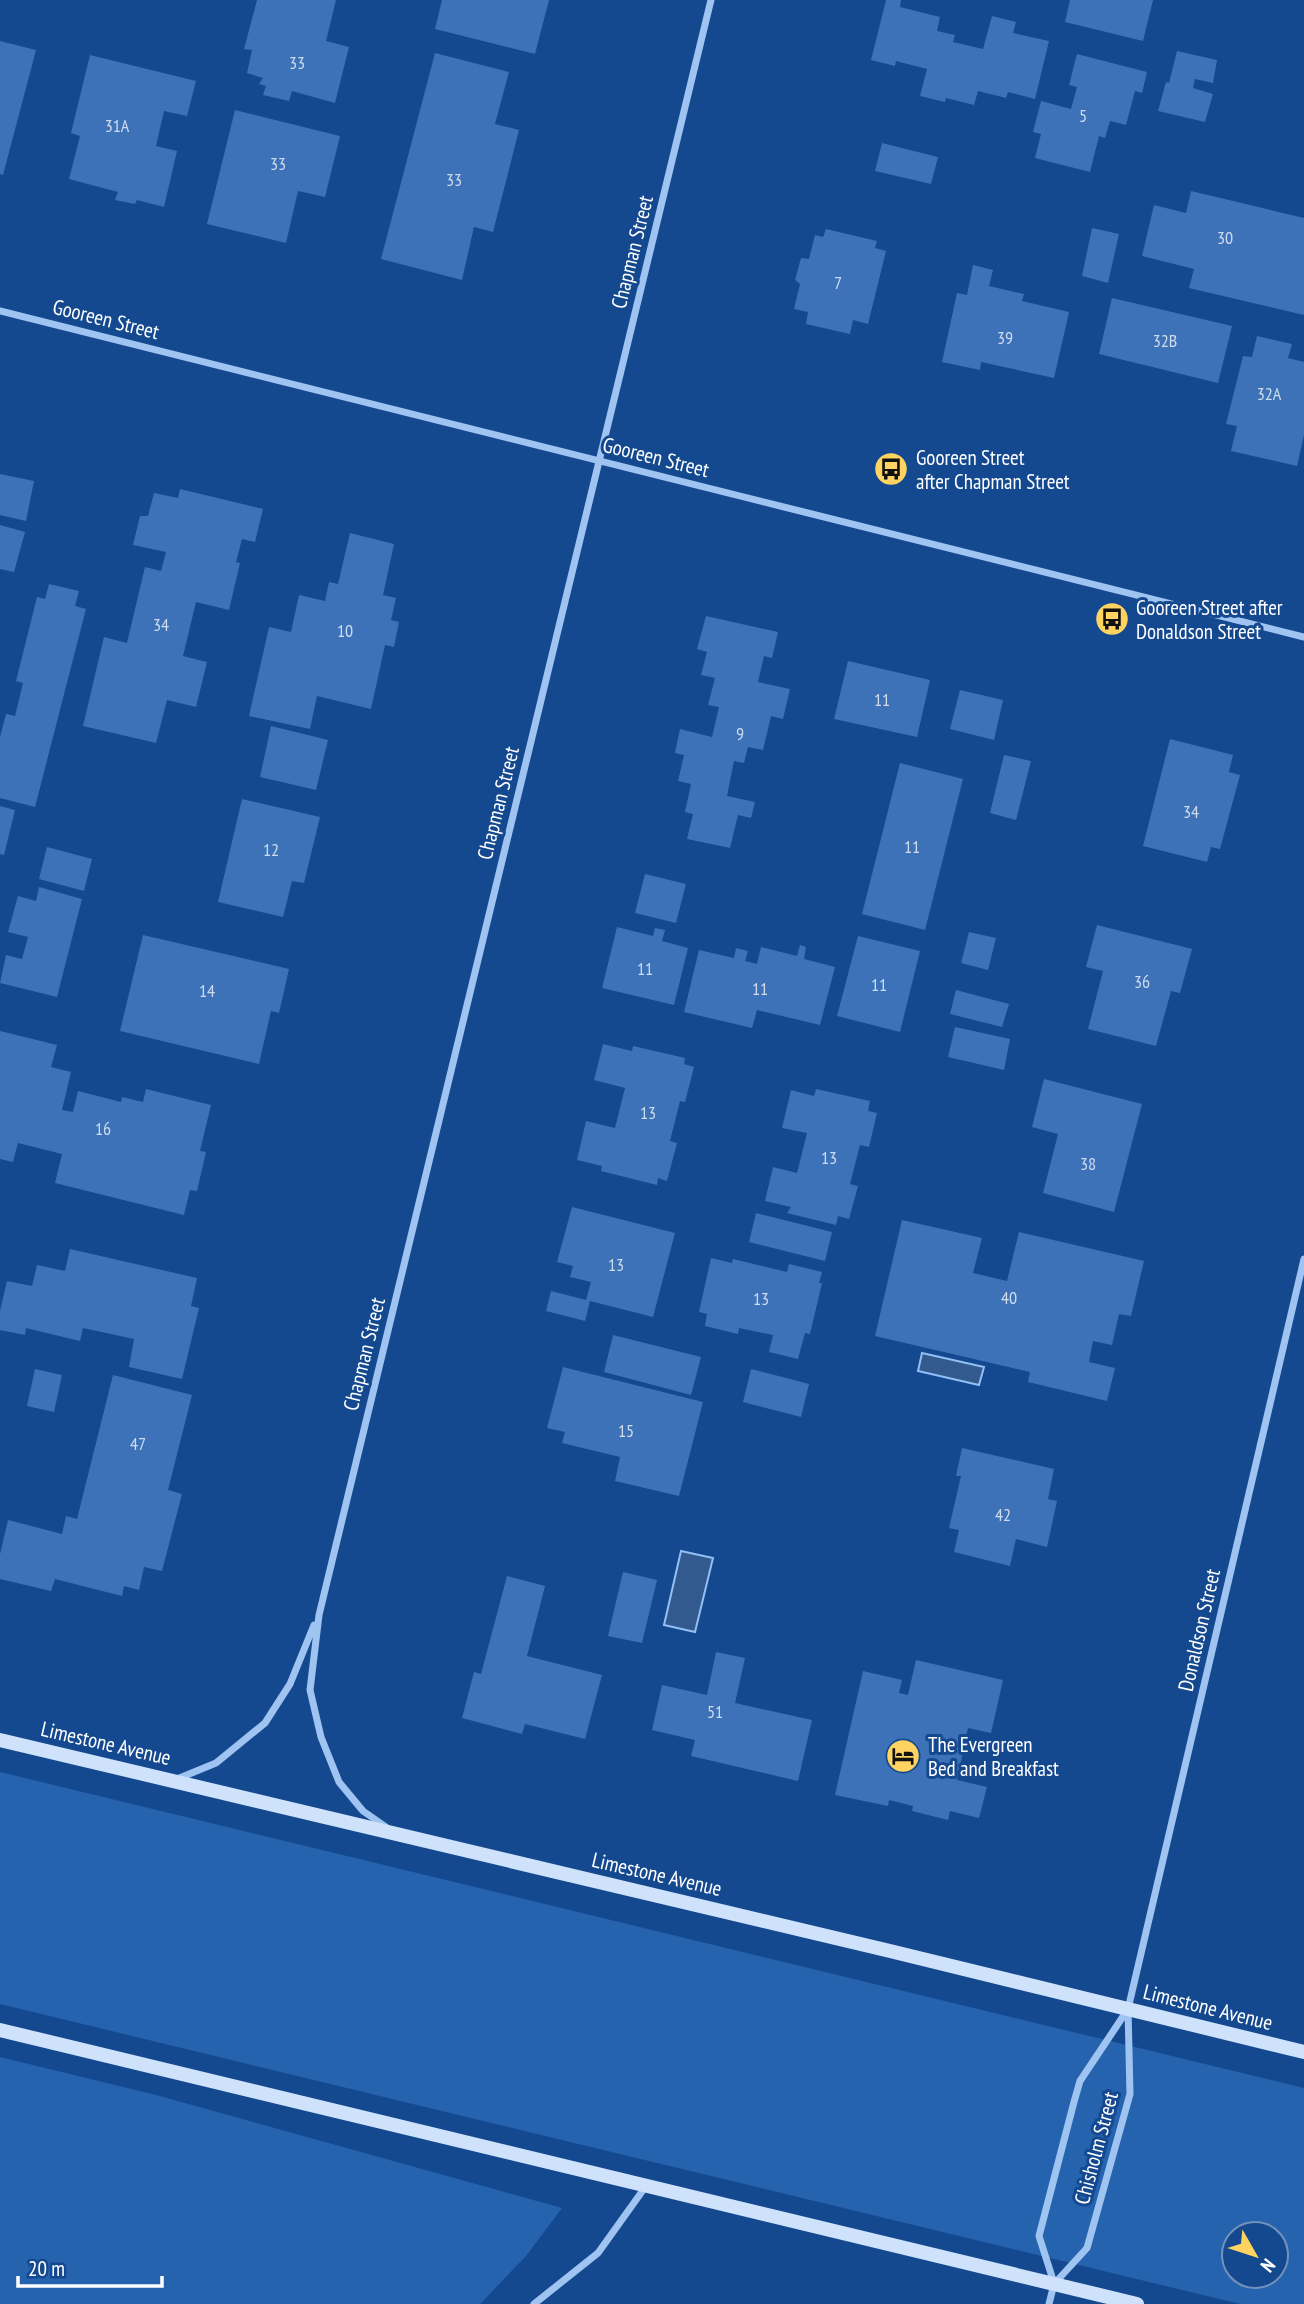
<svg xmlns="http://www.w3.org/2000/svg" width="1304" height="2304" font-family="'PT Sans Narrow',sans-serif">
<rect width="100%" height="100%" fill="#144990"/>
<!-- green -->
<path fill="#2663af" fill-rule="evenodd" d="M0,1772L1304,2088V2304H1240L0,2004ZM1234,2234H1276V2276H1234Z
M0,2057L156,2095L562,2208L526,2256L480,2304H0Z"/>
<!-- water -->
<path fill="#325a8e" stroke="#92bff4" stroke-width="2" d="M922,1353L984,1367L979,1385L918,1371Z
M681,1551L713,1558L695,1632L664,1625Z"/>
<!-- building -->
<path fill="#3d72b9" d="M257,0H336L326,41L349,47L335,103L292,91L289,101L263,95L266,86L259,84L263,78L247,73L252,50L244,49Z
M442,0H549L535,54L435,29Z
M886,0H901L900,7L940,17L937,31L955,35L953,42L983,49L992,16L1016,22L1013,33L1049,41L1035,99L1008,92L1006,98L978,91L974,105L946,98L945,102L920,96L927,69L896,61L895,66L871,60Z
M1070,0H1153L1143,41L1065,22Z
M0,41L36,50L3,175L0,174Z
M1177,51L1217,60L1213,83L1195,79L1193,88L1213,94L1205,122L1158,111L1166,82L1169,83Z
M435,53L509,72L495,124L519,130L493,232L474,227L462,280L381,259Z
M1077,54L1147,72L1142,93L1135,91L1126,125L1110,121L1105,138L1099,136L1090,172L1035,158L1041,134L1033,132L1041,101L1071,109L1077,87L1069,85Z
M90,55L196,81L187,116L164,111L156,146L177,151L164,207L137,200L135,204L115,200L118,192L69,179L80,136L71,133Z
M235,110L340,136L325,197L298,191L286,243L207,224Z
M882,143L938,157L931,184L875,171Z
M1191,191L1304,218V315L1189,288L1194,269L1142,256L1154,205L1186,213Z
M1092,228L1119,234L1108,283L1082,276Z
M826,229L877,241L875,248L886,251L868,324L853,320L850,334L806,324L808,312L794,309L800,284L795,280L801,258L809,259L815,235L823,237Z
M973,265L993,270L989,286L1024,294L1022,301L1069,312L1054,378L981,362L980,370L942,362L957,293L967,295Z
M1112,298L1232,326L1218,383L1099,354Z
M1257,336L1292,344L1288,358L1304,362V435L1297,466L1231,451L1237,426L1226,424L1243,356L1252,357Z
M0,474L34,481L26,521L0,515Z
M180,489L263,509L255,542L242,539L236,562L240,563L229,610L196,602L183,656L207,662L196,707L167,700L156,743L83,726L104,637L127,643L145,567L161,571L166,552L133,545L140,516H148L154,493L178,498Z
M0,525L25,532L14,572L0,569Z
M350,533L394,544L383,595L396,598L391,620L399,622L394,647L385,645L371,709L317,696L310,729L249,716L269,627L291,632L299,595L325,601L329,582L338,584Z
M49,584L79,591L75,606L86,609L35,807L0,798V737L6,714L15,716L23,683L16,681L37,597L45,599Z
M706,616L778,632L772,658L764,656L758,682L790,689L783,719L771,716L763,750L748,747L744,763L734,761L727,796L755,802L751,818L738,815L730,848L687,839L693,814L685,812L691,784L678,781L684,755L675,753L680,729L712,737L719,707L708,705L715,678L701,675L707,652L697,649Z
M848,661L930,680L917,737L834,719Z
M960,690L1003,700L994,740L950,729Z
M271,726L328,740L316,790L260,777Z
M1170,739L1233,755L1229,772L1240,775L1220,849L1211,847L1207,862L1143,846Z
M1004,755L1031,761L1016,820L990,813Z
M900,763L963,779L925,930L862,914Z
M242,799L320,817L304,883L292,881L283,917L218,902Z
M0,806L15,810L4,855L0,854Z
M47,847L92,859L84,891L39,879Z
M645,874L686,884L676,923L635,913Z
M39,887L82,899L57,997L0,983L6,955L22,959L28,937L8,932L18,896L36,901Z
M1097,925L1192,949L1180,993L1171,991L1156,1046L1088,1029L1103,971L1086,967Z
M617,927L653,936L655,928L665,930L662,941L688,948L674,1005L602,988Z
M969,932L996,938L988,970L961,963Z
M143,935L289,969L279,1013L271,1011L259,1064L120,1031Z
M858,936L920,951L900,1032L837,1016Z
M800,945L806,947L804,959L835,967L820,1025L757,1010L752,1028L684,1012L699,950L734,958L736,948L748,951L745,961L757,964L761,947L797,956Z
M956,990L1009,1004L1002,1027L950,1014Z
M955,1027L1010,1039L1004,1070L948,1057Z
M0,1031L57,1045L51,1067L71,1072L62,1110L73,1112L78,1091L121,1102L122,1097L143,1102L146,1089L211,1105L200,1151L206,1152L197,1191L190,1190L184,1215L55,1183L62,1154L18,1143L13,1162L0,1159Z
M603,1044L632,1051L633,1046L685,1058L684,1064L694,1067L685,1102L680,1101L670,1141L677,1143L667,1181L658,1178L657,1185L601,1171L602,1166L577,1160L586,1121L615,1128L625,1088L594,1080Z
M1044,1079L1142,1104L1114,1212L1043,1193L1058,1134L1032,1127Z
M816,1089L870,1101L868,1111L877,1113L869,1147L860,1145L850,1184L858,1186L849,1219L838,1216L836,1225L787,1213L791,1207L765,1201L773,1167L797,1173L807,1133L782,1128L791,1090L814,1096Z
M572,1207L675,1233L653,1317L590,1301L585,1321L546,1311L551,1291L586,1300L591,1282L570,1277L573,1266L557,1262Z
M756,1213L832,1232L825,1261L749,1242Z
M902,1220L982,1238L973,1273L1007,1281L1019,1232L1144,1261L1131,1316L1119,1314L1112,1345L1093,1341L1089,1362L1115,1368L1107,1401L1028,1382L1030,1372L875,1336Z
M70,1249L197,1278L191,1306L199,1308L182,1379L129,1367L134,1339L83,1328L80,1341L26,1328L25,1335L0,1330V1311L7,1281L32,1286L37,1265L65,1271Z
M711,1258L732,1263L733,1259L787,1272L789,1264L822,1272L819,1283H822L810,1334L805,1333L798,1359L769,1352L773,1335L739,1328L738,1334L705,1326L707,1314L699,1312Z
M613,1335L701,1357L691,1395L604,1372Z
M563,1367L703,1402L679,1496L615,1481L620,1457L562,1443L565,1432L547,1428Z
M35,1369L62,1375L54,1412L27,1406Z
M751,1369L809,1384L801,1417L743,1402Z
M113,1375L192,1395L168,1490L182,1494L162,1571L144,1567L139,1590L124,1586L122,1596L55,1579L51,1591L0,1579V1554L8,1520L62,1534L66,1516L77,1519Z
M962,1448L1054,1469L1048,1499L1057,1501L1047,1547L1016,1539L1010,1566L954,1552L959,1530L949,1528L961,1476H956Z
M623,1572L657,1580L642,1643L608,1636Z
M507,1576L545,1586L527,1656L602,1675L585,1739L525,1724L522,1734L462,1718L474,1672L481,1674Z
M716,1652L745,1658L735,1703L812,1720L798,1781L691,1756L695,1740L652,1730L662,1685L707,1695Z
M916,1660L1003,1680L991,1733L968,1728L957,1780L987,1787L979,1818L950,1811L948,1820L912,1811L913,1806L889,1800L888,1806L835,1795L863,1671L902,1680L899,1693L908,1695Z"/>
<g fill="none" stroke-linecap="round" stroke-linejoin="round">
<!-- street -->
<path stroke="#a0c4f1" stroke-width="7" d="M0,311L1304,637
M177,1779L216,1763L265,1723L290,1684L314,1625
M386,1827L363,1811L339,1782L321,1737L310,1690L319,1615L711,0
M1054,2283L1039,2236L1074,2102L1080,2081L1128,2009
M534,2304L598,2253L646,2186
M1049,2304L1054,2284L1087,2248L1130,2094L1128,2009L1304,1259"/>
<!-- secondary -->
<path stroke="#cee2fc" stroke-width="14" d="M0,1740L890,1951L1304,2052
M0,2030L1137,2304"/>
</g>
<!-- icons -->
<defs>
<g id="bus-disc" transform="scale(1.75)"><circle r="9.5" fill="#ffd360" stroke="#144990"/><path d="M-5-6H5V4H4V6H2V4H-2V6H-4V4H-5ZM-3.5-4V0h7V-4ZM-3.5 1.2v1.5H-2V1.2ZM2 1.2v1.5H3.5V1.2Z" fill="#111"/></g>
<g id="hotel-disc" transform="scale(1.75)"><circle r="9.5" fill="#ffd360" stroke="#144990"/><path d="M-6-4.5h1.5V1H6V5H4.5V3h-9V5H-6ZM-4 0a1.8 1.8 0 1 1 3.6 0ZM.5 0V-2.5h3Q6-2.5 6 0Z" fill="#111"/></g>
</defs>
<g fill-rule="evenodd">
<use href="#bus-disc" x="891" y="469"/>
<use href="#bus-disc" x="1112" y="619"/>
<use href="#hotel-disc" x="903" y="1756"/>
</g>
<g text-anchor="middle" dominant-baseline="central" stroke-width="6" stroke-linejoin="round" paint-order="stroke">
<!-- number labels -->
<g font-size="18" fill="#cedcee">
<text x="297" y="62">33</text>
<text x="1083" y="115">5</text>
<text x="117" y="125">31A</text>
<text x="278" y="163">33</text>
<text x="454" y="179">33</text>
<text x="1225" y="237">30</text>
<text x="838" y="282">7</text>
<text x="1005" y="337">39</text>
<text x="1165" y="340">32B</text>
<text x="1269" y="393">32A</text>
<text x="161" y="624">34</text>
<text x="345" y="630">10</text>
<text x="882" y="699">11</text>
<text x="740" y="733">9</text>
<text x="1191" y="811">34</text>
<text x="912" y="846">11</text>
<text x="271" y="849">12</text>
<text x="645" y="968">11</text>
<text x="1142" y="981">36</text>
<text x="879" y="984">11</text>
<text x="760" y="988">11</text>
<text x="207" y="990">14</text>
<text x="648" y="1112">13</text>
<text x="103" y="1128">16</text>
<text x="829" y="1157">13</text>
<text x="1088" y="1163">38</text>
<text x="616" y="1264">13</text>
<text x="1009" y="1297">40</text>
<text x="761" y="1298">13</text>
<text x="626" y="1430">15</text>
<text x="138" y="1443">47</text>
<text x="1003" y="1514">42</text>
<text x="715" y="1711">51</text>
</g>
<!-- street labels -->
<g font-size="21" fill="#fff" stroke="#144990">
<text transform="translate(632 252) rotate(-76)">Chapman Street</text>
<text transform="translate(106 319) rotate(14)">Gooreen Street</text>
<text transform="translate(656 457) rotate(14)">Gooreen Street</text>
<text transform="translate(498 803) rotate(-76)">Chapman Street</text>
<text transform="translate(364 1354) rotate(-76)">Chapman Street</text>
<text transform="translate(1199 1630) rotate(-77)">Donaldson Street</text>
<text transform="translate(106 1743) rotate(13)">Limestone Avenue</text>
<text transform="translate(657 1874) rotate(13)">Limestone Avenue</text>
<text transform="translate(1208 2007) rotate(14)">Limestone Avenue</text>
<text transform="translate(1096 2148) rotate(-75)">Chisholm Street</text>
</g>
<!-- poi labels -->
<g font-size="21" fill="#fff" stroke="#144990" text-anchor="start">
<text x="916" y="457">Gooreen Street<tspan x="916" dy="24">after Chapman Street</tspan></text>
<text x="1136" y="607">Gooreen Street after<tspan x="1136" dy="24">Donaldson Street</tspan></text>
<text x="928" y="1744">The Evergreen<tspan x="928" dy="24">Bed and Breakfast</tspan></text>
</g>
</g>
<!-- north arrow -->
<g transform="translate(1255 2255) rotate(129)"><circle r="33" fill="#144990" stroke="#7292bc" stroke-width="2"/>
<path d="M0-5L12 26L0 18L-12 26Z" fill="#ffd360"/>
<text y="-10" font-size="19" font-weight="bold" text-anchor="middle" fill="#ffffff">N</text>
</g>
<!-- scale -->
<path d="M18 2276v10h144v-10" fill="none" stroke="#ffffff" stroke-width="3.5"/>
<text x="28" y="2276" font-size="21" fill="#ffffff" stroke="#144990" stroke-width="5" paint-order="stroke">20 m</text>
</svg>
